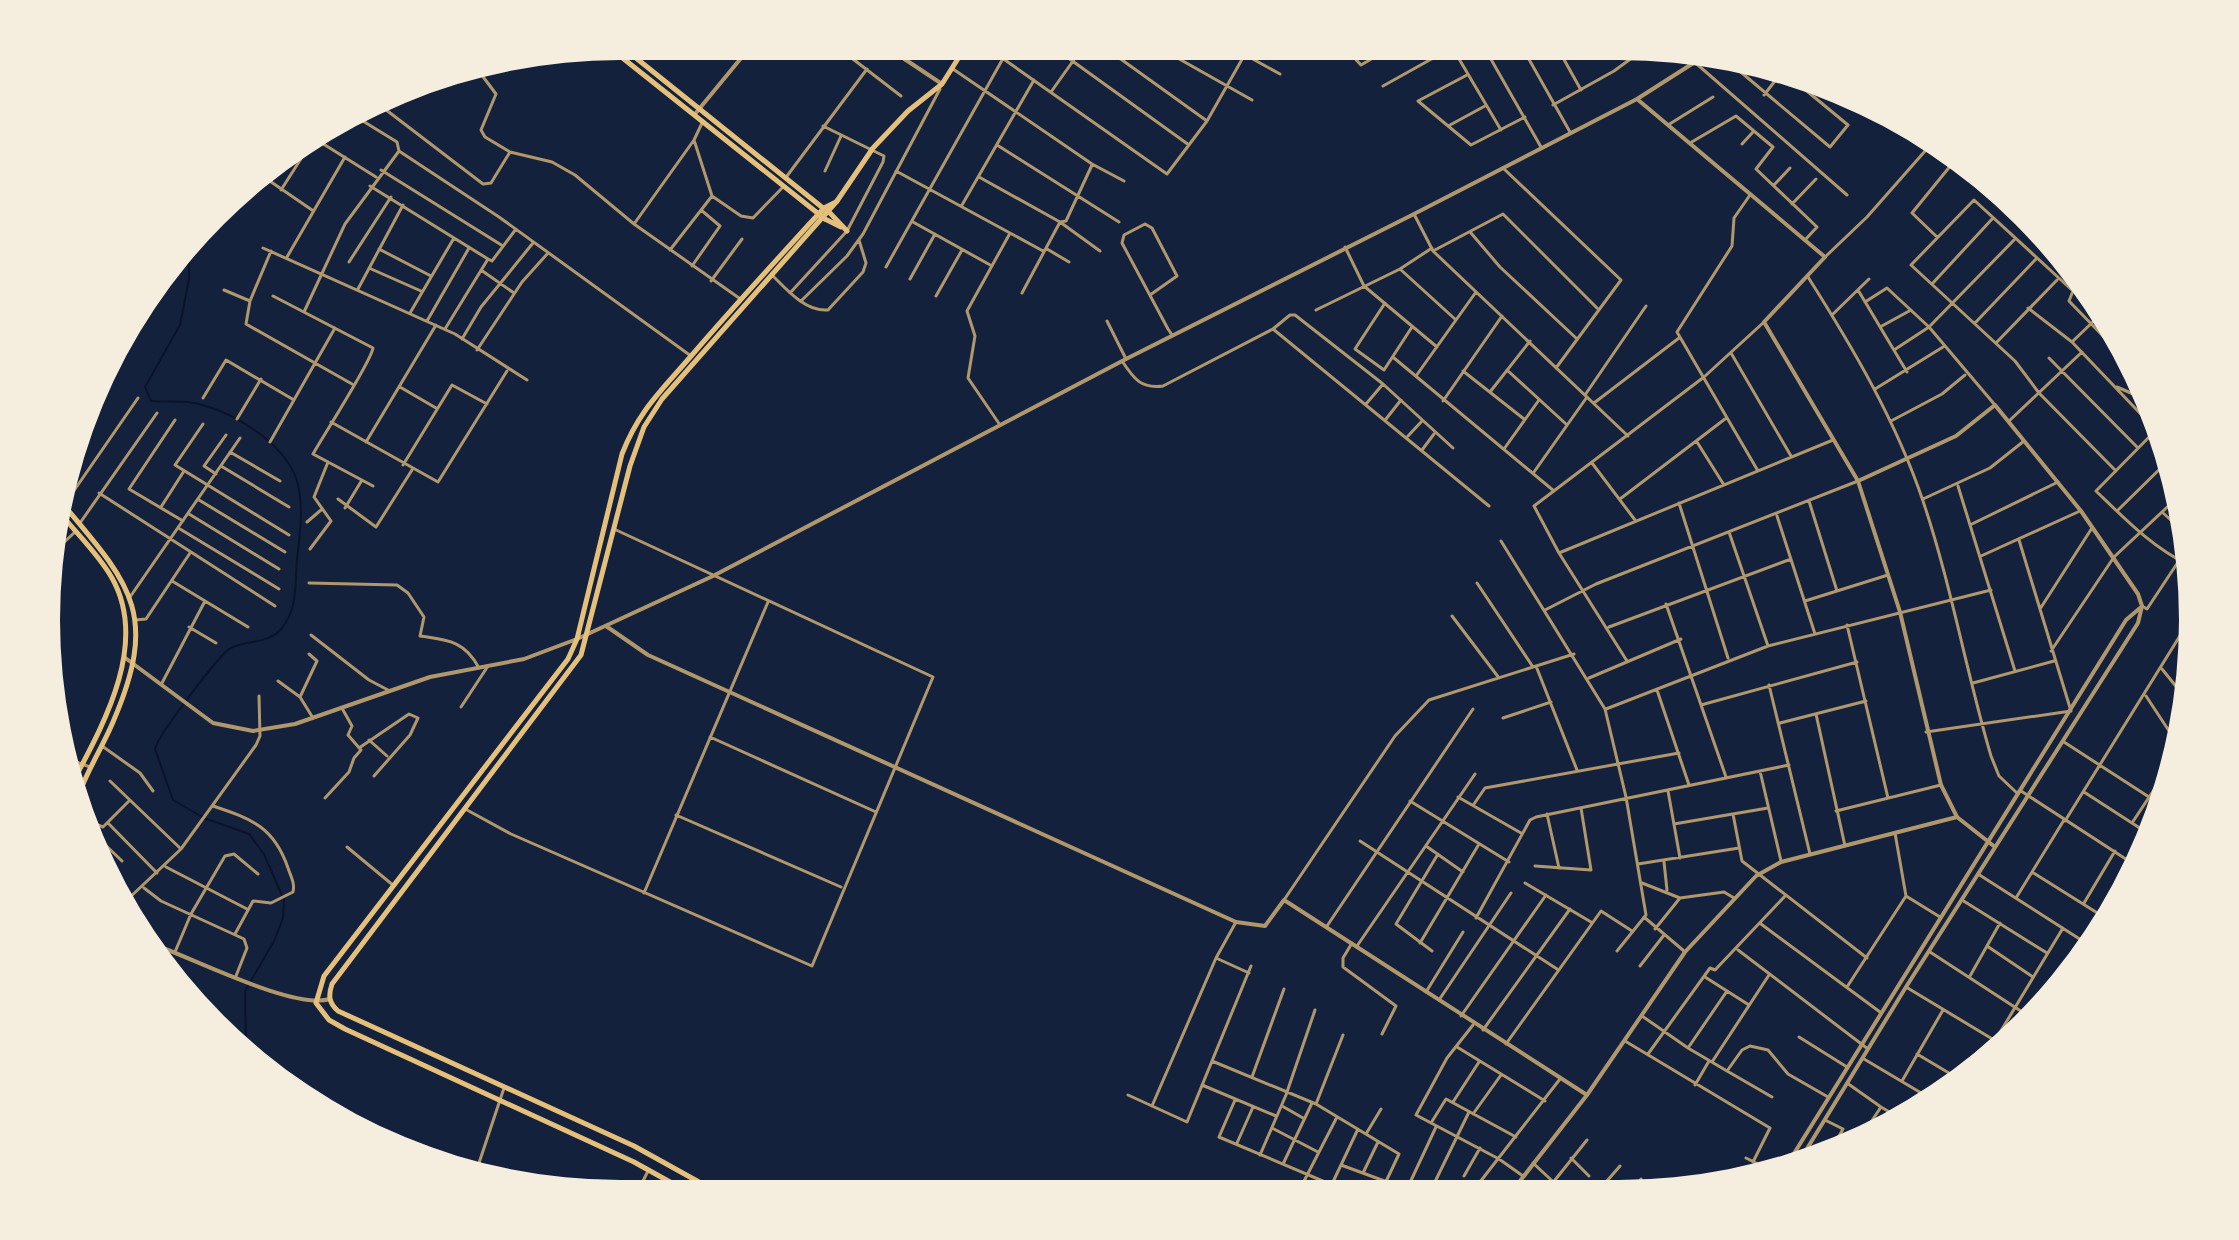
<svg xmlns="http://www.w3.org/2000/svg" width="2239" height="1240" font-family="Inter,sans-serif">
<rect width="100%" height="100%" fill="#14213d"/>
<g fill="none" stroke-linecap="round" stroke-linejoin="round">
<!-- stream -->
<path stroke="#0b132b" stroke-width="2" d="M189,252V279L180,325L145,387L151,401C163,402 176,401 188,402C227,407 285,442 297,481C304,506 300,534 297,559C295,583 298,610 281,629C268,644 247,640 231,648C220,653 157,737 155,749L173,800L204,818L249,834L264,854L284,900L283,918L274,941L245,991L246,1046"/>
<!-- minor -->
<path stroke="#b1986c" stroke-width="3" d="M836,46L901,96
M985,46L1167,174L1207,121L1249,47
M1053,47L1189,145
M1104,47L1207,121
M1158,47L1252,100
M1231,47L1280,74
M1344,47L1361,65L1392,47
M1452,47L1501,130
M1484,47L1541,147
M1522,47L1570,132
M1557,47L1581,90
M1683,52L1847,195
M1582,56L1594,47
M1724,58L1830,147L1848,125L1785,73
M905,60L914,46
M1182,60L1189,47
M953,69L1092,164L1124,181
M478,70L496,94L481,130L485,137L510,152L552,162L575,175L634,224L739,298
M1467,75L1418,101L1471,145L1525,117
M1383,86L1453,47
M1051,92L1083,47
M1764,95L1782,72
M1553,105L1614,71L1647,47
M381,106L483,184L491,183L510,152
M358,118L397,142L399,151L499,217L691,356
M1450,125L1485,106
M1668,125L1713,97
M317,140L376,177
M1690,143L1736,116L1773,147L1756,169L1817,227L1805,240
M1742,144L1753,132
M997,145L1119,222
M1503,168L1621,280L1556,368
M381,170L503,246
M825,171L841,136
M896,171L1043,251L1047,249L1069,262
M261,175L312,210
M787,176L867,69
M979,177L1060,222L1100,251
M1774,185L1790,168
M370,186L488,259
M281,190L311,143
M1750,195L1734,218L1732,246L1677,332L1758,471
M712,196L741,216L753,218L784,186
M1792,204L1816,179
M962,205L1034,80
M1414,214L1433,251L1628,436
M913,222L992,266
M634,224L694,140L703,121
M1471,233L1500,267L1576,338
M1937,237L1912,213L1956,159
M1345,247L1364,286L1437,347
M263,248L455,334L527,380
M379,249L431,276
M670,250L712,196L694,140
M271,251L250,301L246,324L352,384
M1433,251L1503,214L1597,308
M287,257L345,157
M1825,257L1867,217L1933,142
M349,262L391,197
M692,266L720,226L701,210
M886,267L1010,46
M369,268L421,291
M1400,269L1456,320
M481,270L514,293
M773,276C787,290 806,312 828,310L863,272L866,263L859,240
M1808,277C1853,348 1896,421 1923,501C1951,584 1966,671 1991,756L1999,776L2018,794
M910,279L935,234
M711,281L742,239
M1932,284L1993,218
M358,289L403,205
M224,290L250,301
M1858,290L1907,372
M790,293L847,231L883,162L884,156L823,126
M1022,293L1060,222L1066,221L1092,165
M1150,295L1177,276L1152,228L1145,224L1124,235L1122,243L1168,329L1172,335
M273,296L373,348C371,362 323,436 313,454L373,486
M936,296L962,250
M801,301L847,256L863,234L940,89
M1865,302L1887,288L1929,327L1995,405
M1385,303L1355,349L1384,370L1412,327
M2028,308L2072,342L2156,430
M1316,310L1400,269L1432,248
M304,312L345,224L399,151
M410,313L454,238
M1832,315L1869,279
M427,321L469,248
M1107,321L1126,359
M1975,323L2036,259
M1880,327L1911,310
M445,329L488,259L492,261L516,229
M1273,329L1290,315H1295L1383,384L1453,448
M462,339L481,307L533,243
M2072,342L2101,314
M1996,343L2057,280
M477,350L522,282L548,253
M1894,350L1929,327L2014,240
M1731,353L1791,456
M1394,358L1554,491
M2049,358L2138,448
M1122,361C1134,379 1141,389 1163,386L1273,329L1489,506
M1507,370L1566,424
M1463,371L1524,419
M1416,376L1476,292
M400,387L436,408
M2117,387L2147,400
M1875,389L1943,347
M1490,392L1530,341
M1585,395L1646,306
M203,398L226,360L294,400
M1443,401L1502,316
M1594,403L1679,338
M1366,404L1383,384
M237,419L261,379
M1386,419L1401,400
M175,420L129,489L183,521
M1891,421L1942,394L1965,375
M2009,421L2082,352
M331,422L438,482L507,371
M203,424L175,465L289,535
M1000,425L968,378L975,336L967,311L1009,235
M2157,429L2096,491C2125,519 2153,548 2189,565
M1408,436L1422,421
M270,442L335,328
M366,442L436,325
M1697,442L1724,485
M1504,449L1539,400
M1422,450L1434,434
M230,452L280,481
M1592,463L1635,520
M403,465L452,385L487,404
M221,466L289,507
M2116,471L2039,393L2015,361L1911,265L1974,200L2073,291L2069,301L2135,369
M1534,472L1587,397
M216,474L204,466L226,435
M1958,486L2015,671
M99,493L275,606
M338,499L376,527L412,470
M1620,499L1725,419
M1923,499L1990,468L2024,441
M199,500L285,552
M1809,501L1837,591
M1679,503L1728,658
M64,505L138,398
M161,507L184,471
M345,508L362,480
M2117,511L2169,460
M2162,512L2183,531
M189,514L279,569
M1777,516L1815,634
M307,522L321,510
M80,523L157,413
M1972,524L2058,482
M180,529L279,589
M1729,532L1768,646
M1501,541L1605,709L1626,797L1646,915L1617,951
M58,548L75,532
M310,549L331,521L314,497L328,462
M1559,553L1833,440
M1981,556L2080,511
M172,581L248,627
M309,583L397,585L408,593L424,617L420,636C448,640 465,641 479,668
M1477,583L1533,667
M130,597L240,438
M1805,601L1888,575
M1666,604L1726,777
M2142,606L2147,609L2186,550
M2040,609L2092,528
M1545,610L1596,584L1858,481
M1452,616L1499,678
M135,620L146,619L190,553
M1847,625L1888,798
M189,627L216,643
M1609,627L1791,559
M311,635L369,680L388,690
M2051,651L2114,557L2178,497
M1627,661L1559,553L1534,506L1704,377L1764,322
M1536,666L1577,770
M2162,669L2187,700
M1589,678L1681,639
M278,681L300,697L313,718
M162,683L205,601
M1973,683L2054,661
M1769,685L1810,854
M2178,686L2189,669
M1657,690L1689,785
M2146,696L2177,743
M300,697L317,661L309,654
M1701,705L1857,662
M461,707L488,666
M1606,709L1768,646L1991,590
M1816,714L1845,846
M1503,718L1551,702
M1780,723L1866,701
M1926,732L2071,711L2019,540
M710,737L876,812
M369,740L387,756
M2064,742L2149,797
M102,746L140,773L153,791
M359,748L409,714L418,718L410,735L374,776
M71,760L90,767
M1760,771L1781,861
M110,781L181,849
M1668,791L1680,858
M2021,791L2135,865
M2084,792L2149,834
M1458,797L1521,833
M325,798L349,772L354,758L361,750L348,735L352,726L343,710
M1410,801L1509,862
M1474,804L1485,788L1679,753
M213,806C252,819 274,827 288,868C291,877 295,883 293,892L271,903L253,901L235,934
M467,810L511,834L812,966L933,677L614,529
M1836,811L1941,785
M1547,814L1559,868
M1733,814L1742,861L1867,958
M676,815L841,887
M85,820L103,827L129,801
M2065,821L2191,618
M89,822L95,835L122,861
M108,823L157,873
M2132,823L2173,761
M1674,824L1768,808
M2144,831L2163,802
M1895,833L1906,896L1940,917
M1360,841L1557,969
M1426,846L1463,872
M347,847L394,886
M1664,862L1667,890
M1638,864L1739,848
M1535,866L1591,870L1581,808
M166,867L247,909
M2032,872L2107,919
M1978,874L2089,945
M1525,883L1591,922
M1642,883L1680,898L1724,892L1734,898
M144,888L161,901L244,939L247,948L236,976
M644,893L768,602
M2016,898L2064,820
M127,900L181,849L256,745L260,736L259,696
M1284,900L1395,736L1429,700L1574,654
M1962,900L2047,953
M2084,903L2115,851
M2113,912L2118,903
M1644,917L1684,951
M1476,918L1530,820L1536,817L1789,765
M1761,924L1880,1012
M1327,926L1473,709
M1655,929L1680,898
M1352,943L1343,958V967L1396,1006L1382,1034
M1420,943L1479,844
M1357,946L1475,774
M1987,946L2033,977
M1738,950L1868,1049
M1432,951L1396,924L1438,854
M175,952L191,914L225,856L234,854L258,874
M1930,952L2030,1017
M1216,958L1249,973
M1640,966L1664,935
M1970,976L2000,923
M1705,977L1749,1005
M1847,987L1906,896
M1906,987L1999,1043
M1727,991L1688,1048L1727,1071L1742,1050L1750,1046L1768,1050L1788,1074L1828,1097
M1426,992L1463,932
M1439,1000L1511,893
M210,1016L211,1013
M1461,1016L1546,895
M1642,1016L1688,1048
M1473,1025L1447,1058L1416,1115L1499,1159L1523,1176
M1483,1030L1570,909
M1799,1037L1847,1067
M1625,1041L1770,1128L1753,1162
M1506,1044L1601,911L1632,931
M1457,1047L1545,1101
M1648,1054L1710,968L1715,970L1786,895
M1917,1054L1959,1079
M1987,1054L2063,928
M1864,1059L1933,1100
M1212,1061L1316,1104L1399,1154L1382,1190
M1712,1062L1769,975
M1727,1071L1772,1097
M1252,1077L1284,989
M1902,1081L1943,1010
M1847,1083L1881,1107L1863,1134
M1202,1085L1276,1116
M1695,1085L1709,1061
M1128,1095L1187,1122L1251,966
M1235,1100L1219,1137L1344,1190
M1453,1102L1479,1062
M1316,1104L1343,1035
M1152,1106L1216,958L1236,922
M1282,1106L1303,1118
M1881,1107L1898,1117
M1473,1114L1501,1075
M1825,1120L1843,1129L1838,1138L1847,1142
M1431,1123L1446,1099L1516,1137
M1272,1128L1318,1152
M1366,1134L1381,1109
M1237,1143L1253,1107
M1260,1155L1286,1095L1315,1010
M1571,1158L1589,1176
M1746,1158L1772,1171
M1533,1163L1562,1190
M1283,1164L1312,1103
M1341,1165L1409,1190
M1363,1173L1378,1142
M475,1175L504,1088
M1464,1176L1480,1148
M1480,1182L1560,1079
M1332,1184L1358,1129
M1301,1187L1337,1117
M1407,1189L1436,1127
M1600,1189L1620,1166
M1634,1189L1641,1179
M1667,1189L1670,1183
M1431,1190L1469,1112
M1547,1190L1587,1140
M1210,1191L1212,1187L1220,1191
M637,1193L648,1171"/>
<!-- tertiary -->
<path stroke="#b1986c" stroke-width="4" d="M885,46L942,84
M1637,99L1825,257L1764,322L1858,481L1900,612L1941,785L1957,817L1995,847
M695,114L751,46
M606,626L648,655L1236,922L1265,926L1284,900L1587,1095
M124,657L213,723L253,731L295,724L430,677L524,659L577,639L713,576L1126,359L1414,214L1637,99L1706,55
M155,945C195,959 294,1010 330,999
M1797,1165L1906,987L2138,623L2142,606L2138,594L2081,511L1995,405L1956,436L1858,481
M1785,1168L2126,620L2140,608
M1513,1190L1587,1095L1685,952L1756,876L1781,862L1957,817"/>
<!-- secondary -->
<path stroke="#e5c07b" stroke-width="5" d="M837,201L873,148L908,111L942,84L966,46
M829,212L847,231
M825,219L841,227
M62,503C130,584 160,613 113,722C103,746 88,769 79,794
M61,514C78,535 99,555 112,578C148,642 106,720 75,778"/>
<!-- primary -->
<path stroke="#e5c07b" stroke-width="5" d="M621,46L823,208
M610,48L825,219
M688,1192L634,1162L345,1029L329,1020L316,1003L324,976L568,659L577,639L622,454C639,410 662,390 692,355C735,305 779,257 824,208L836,202
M717,1192L634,1146L338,1011C329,1003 328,996 332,984L581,655L630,466L644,427L662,399L837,201"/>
</g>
<!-- crop -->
<path d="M0 0H2239V1240H0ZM620 60H1619A560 560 0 0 1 2179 620V620A560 560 0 0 1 1619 1180H620A560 560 0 0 1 60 620V620A560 560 0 0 1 620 60Z" fill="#f5edde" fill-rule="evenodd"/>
</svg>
